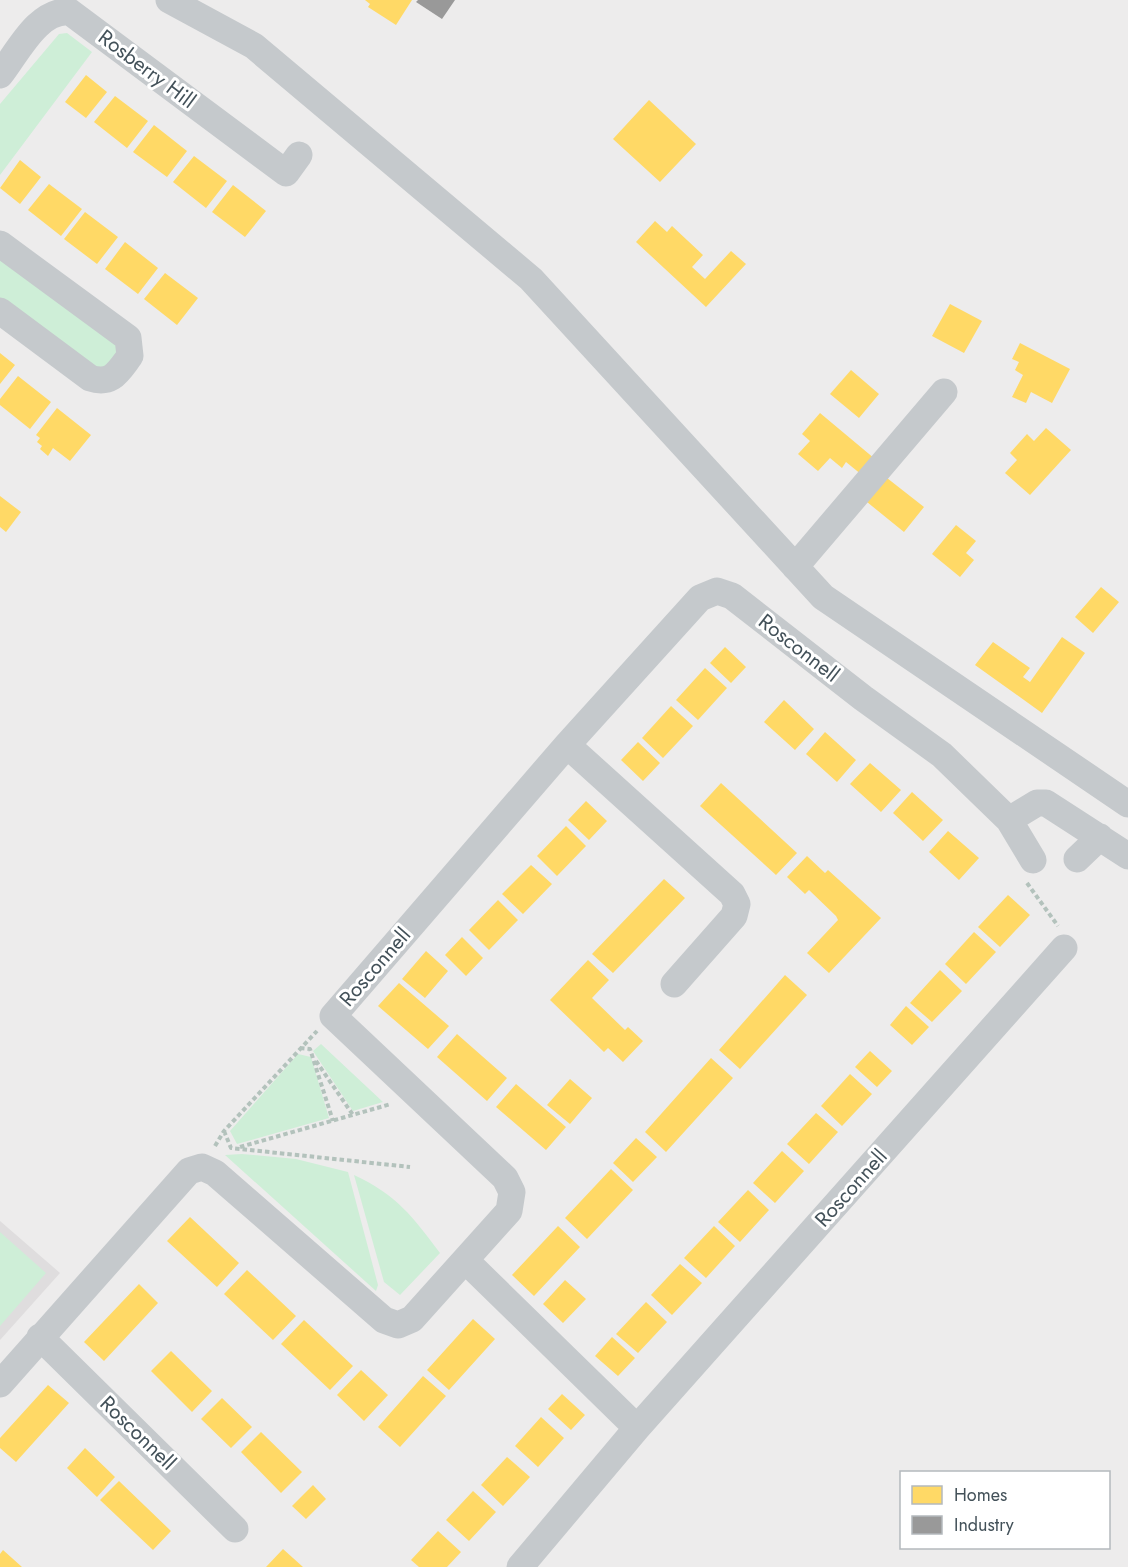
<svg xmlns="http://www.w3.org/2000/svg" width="1128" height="1567" font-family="Jost,sans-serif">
<rect width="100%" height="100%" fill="#edecec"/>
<!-- education -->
<path fill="#dfddde" d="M0,1221L60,1273L0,1340Z"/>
<!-- green -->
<path fill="#ceeed7" d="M67,33L92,52L0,175V104L59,34Z
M0,252L111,335L119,348L109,368L94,367L0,299Z
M321,1044L383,1102L353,1111L313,1051Z
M298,1054L311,1057L329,1118L237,1144L230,1131Z
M242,1154L296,1159L348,1172L378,1285L376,1291L225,1155Z
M354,1175C397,1195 412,1216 440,1253L400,1295L384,1282Z
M0,1232L46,1273L0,1326Z"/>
<!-- homes -->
<path fill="#ffd966" d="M365,0H412L396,25L368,7L370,4Z
M86,75L107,92L86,118L65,102Z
M115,96L148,121L127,148L94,122Z
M649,100L696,144L660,182L613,139Z
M154,125L187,151L167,177L133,152Z
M194,156L227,181L206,208L173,182Z
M20,160L41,177L20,204L0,188Z
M49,184L82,209L61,236L28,210Z
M233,185L266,211L245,237L212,212Z
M85,212L118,237L97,264L64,239Z
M655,221L667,232L672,226L703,255L692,267L705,279L731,251L746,264L706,307L636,242Z
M125,242L158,268L138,294L105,269Z
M165,273L198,298L177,325L144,299Z
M950,304L982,321L964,353L932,336Z
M1020,343L1070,369L1052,403L1031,392L1026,403L1012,397L1023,375L1015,370L1019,362L1012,359Z
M0,353L15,365L0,384Z
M851,370L879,394L859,418L830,394Z
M18,376L51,402L30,429L0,405V399Z
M57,408L91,435L70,461L53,448L48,456L40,449L42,446L37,442L40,438L36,435Z
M820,413L875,459L862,475L846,462L842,468L830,458L818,471L798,454L810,441L802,434Z
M1046,428L1071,450L1030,495L1005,473L1017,460L1010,453L1027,434L1034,441Z
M887,478L924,507L904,532L867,502Z
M0,496L21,512L6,532L0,527Z
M956,525L976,541L966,553L974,560L960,577L932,554Z
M1101,587L1119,602L1093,633L1075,617Z
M1062,637L1085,653L1042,713L975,665L993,642L1030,668L1023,677L1030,682Z
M725,647L746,667L731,683L710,663Z
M705,668L727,688L698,720L676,700Z
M784,700L814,729L795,750L764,722Z
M671,706L693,726L663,758L642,738Z
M825,732L856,760L837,782L806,754Z
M638,742L660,763L643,781L621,760Z
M870,763L901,790L881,812L850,784Z
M721,783L797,853L776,875L700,806Z
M912,792L943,820L923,841L893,813Z
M586,801L607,821L589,840L568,820Z
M566,826L586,846L557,876L537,856Z
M948,831L979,858L959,880L929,852Z
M807,856L825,873L828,870L881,918L829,973L807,953L838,920L836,916L809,890L805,894L787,877Z
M531,865L552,884L523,914L502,894Z
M664,879L685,898L613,973L592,954Z
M1008,895L1030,915L1000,947L978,927Z
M498,900L518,920L489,950L469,930Z
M974,932L996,952L966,984L945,964Z
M462,937L483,958L466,976L445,955Z
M426,951L448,971L425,998L402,979Z
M588,960L609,980L592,998L625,1030L628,1027L643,1041L623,1062L608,1048L604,1052L550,1000Z
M940,970L962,991L932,1022L910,1003Z
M785,975L807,995L740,1069L719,1050Z
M399,983L449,1026L428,1049L378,1006Z
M906,1006L929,1027L912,1045L890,1025Z
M457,1034L507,1078L487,1101L437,1057Z
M870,1051L892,1071L877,1087L855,1067Z
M711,1058L733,1078L666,1152L645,1132Z
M850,1074L872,1094L842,1126L821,1106Z
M570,1079L592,1098L570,1124L547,1105Z
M516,1084L566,1127L546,1150L496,1107Z
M816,1113L838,1132L809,1164L787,1144Z
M636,1138L657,1157L633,1182L613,1163Z
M782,1151L804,1171L775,1203L753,1183Z
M611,1169L633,1190L587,1239L565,1218Z
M748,1190L769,1210L740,1242L718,1222Z
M190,1217L239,1263L217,1287L167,1241Z
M558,1226L580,1247L534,1296L512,1275Z
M714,1226L735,1246L706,1278L684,1258Z
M680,1264L702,1283L672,1315L651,1295Z
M247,1270L296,1316L273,1340L224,1294Z
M565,1280L586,1299L563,1323L543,1304Z
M139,1284L158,1303L104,1361L84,1342Z
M646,1302L667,1322L638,1353L616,1334Z
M473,1319L495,1339L449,1390L427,1370Z
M304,1320L353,1366L330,1390L281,1344Z
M612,1337L635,1358L618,1376L595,1356Z
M171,1351L212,1391L192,1412L151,1371Z
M361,1370L388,1395L364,1421L337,1395Z
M423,1376L446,1396L400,1447L378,1427Z
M48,1385L69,1403L16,1462L0,1448V1438Z
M562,1394L585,1415L571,1430L548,1409Z
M222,1398L252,1427L231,1448L201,1419Z
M541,1417L564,1438L538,1467L515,1446Z
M261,1432L302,1472L281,1493L241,1452Z
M85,1448L115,1477L97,1497L67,1468Z
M507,1457L530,1477L503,1506L481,1485Z
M119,1481L171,1531L153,1550L100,1500Z
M313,1485L326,1499L306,1519L292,1506Z
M473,1491L496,1512L469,1541L446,1520Z
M438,1531L461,1552L447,1567H419L411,1560Z
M283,1549L303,1567H266Z
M3,1550L22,1567H0V1554Z"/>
<!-- industry -->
<path fill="#999" d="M418,0H455L442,19L416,2Z"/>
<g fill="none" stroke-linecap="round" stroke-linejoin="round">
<!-- path -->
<path stroke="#b3c2bc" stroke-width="4" stroke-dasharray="4.5 3" stroke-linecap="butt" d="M1027,883L1058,926
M300,1048L310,1049L333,1121
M316,1061L353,1115
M224,1131L231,1148L410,1167
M215,1146L224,1131L317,1031
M240,1147L391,1104"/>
<!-- minor -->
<path stroke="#c5c9cc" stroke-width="27" d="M169,0L254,46L531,279L823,597L1128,804
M0,75C18,52 38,9 70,12L286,173L299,155
M0,244L128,338L130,356C118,372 112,385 90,378L0,311
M795,567L944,392
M567,745L732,894L737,904L734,916L674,984
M1009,820L1037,803H1046L1128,856
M1077,859L1100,837
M465,1260L637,1428
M40,1337L235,1529
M0,1384L189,1171L202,1167L215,1173L384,1320L398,1325L412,1319L509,1211L512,1192L505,1178L333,1016L567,745L700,598L717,591L732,596L863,698L942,755L1009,820L1033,860
M520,1567L637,1428L1064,948"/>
</g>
<g text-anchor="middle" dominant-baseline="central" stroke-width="6" stroke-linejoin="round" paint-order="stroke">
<!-- street labels -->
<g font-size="21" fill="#435159" stroke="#fff">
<text transform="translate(147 69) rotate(37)">Rosberry Hill</text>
<text transform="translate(799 648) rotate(38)">Rosconnell</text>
<text transform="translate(375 967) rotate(-49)">Rosconnell</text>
<text transform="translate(851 1188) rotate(-48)">Rosconnell</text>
<text transform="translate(138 1433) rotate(44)">Rosconnell</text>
</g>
</g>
<!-- legend -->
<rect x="900" y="1471" width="210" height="78" fill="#ffffff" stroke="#b4b9bd" stroke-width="1.5"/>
<rect x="912" y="1486" width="30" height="18" fill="#ffd966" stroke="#b4b9bd" stroke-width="1.5"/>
<text x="954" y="1501" font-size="18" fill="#435159">Homes</text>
<rect x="912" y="1516" width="30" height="18" fill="#999999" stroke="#b4b9bd" stroke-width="1.5"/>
<text x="954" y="1531" font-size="18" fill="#435159">Industry</text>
</svg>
